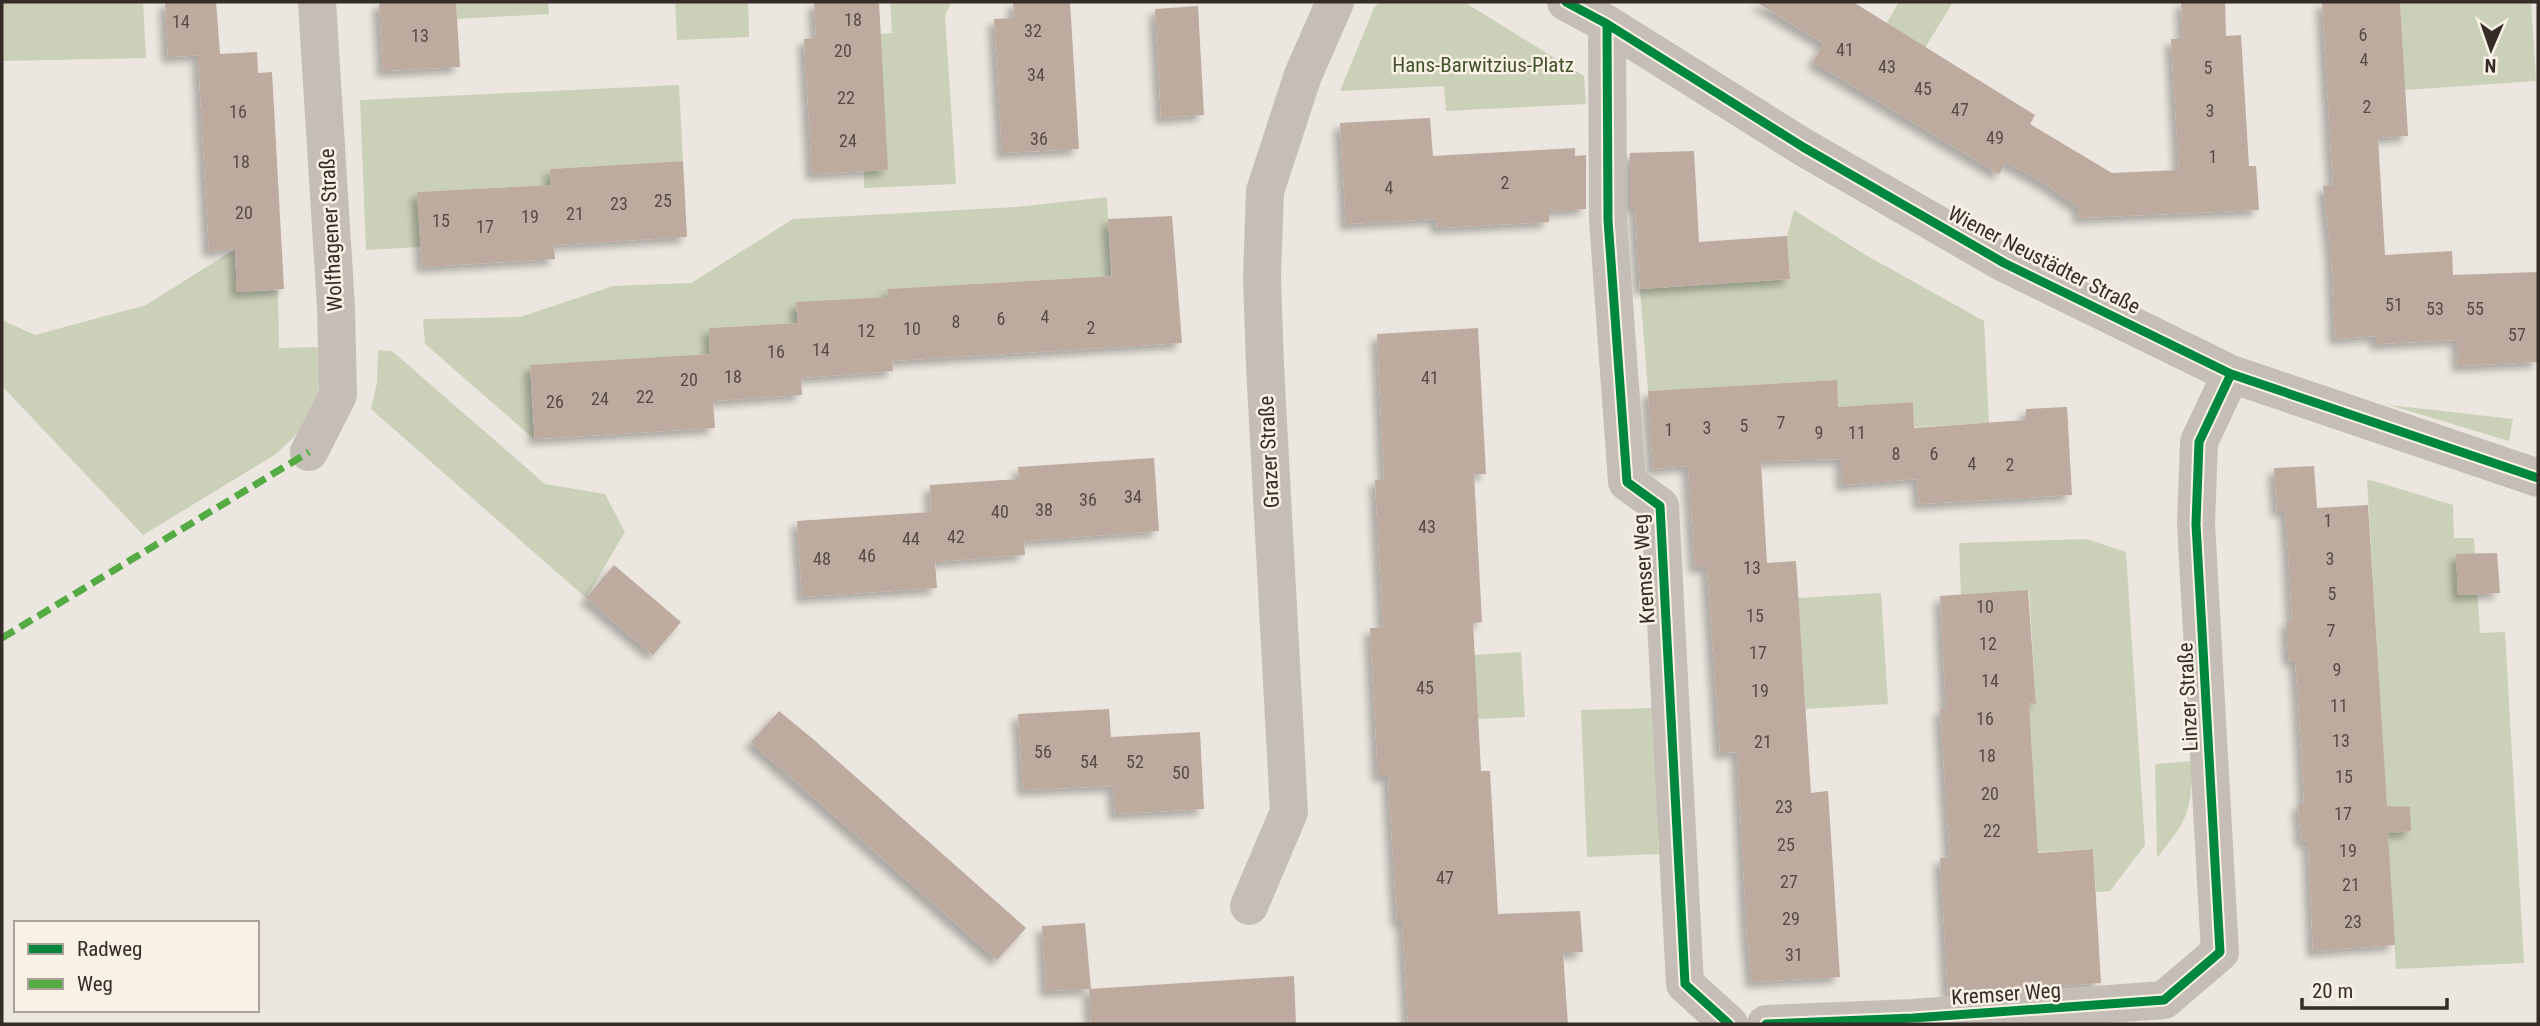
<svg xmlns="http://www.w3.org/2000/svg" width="2540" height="1026" font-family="'Roboto Condensed',sans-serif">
<defs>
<filter id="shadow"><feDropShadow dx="-6" dy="6" stdDeviation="3.5" flood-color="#0004"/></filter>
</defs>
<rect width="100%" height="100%" fill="#ebe6df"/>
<!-- green -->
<path fill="#cbd1b9" d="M2,2H143L146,58L2,61Z
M456,2H548L549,14L457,19Z
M675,2H748L749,37L677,40Z
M890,2H952L945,15L956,184L864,188V171L887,170L880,34L892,33Z
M1379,2H1464L1584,76L1586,104L1446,111L1444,86L1340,91L1374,8Z
M1899,2H1953L1925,48L1886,24Z
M2400,2H2531L2536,81L2405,90Z
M679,85L683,161L550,169L551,185L418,192L421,247L366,250L360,100Z
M1107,197L1111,276L888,289V297L796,303L798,323L709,328L710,354L530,366L534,439L425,344L423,319L520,317L613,286L691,283L793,219L1016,207Z
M1794,210L1864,254L1984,321L1989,423L1914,427L1913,402L1838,407L1836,380L1648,391L1640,289L1790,279L1787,236Z
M235,249L237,292L278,290L279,348L317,347L321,364L318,393L297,434L276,454L143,535L2,386V320L35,335L146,305Z
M378,350L392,351L545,484L605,494L625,532L586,598L371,409L377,383Z
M2389,405L2513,419L2509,441Z
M2367,479L2453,505L2454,538H2474L2480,633L2505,632L2524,963L2396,969Z
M2087,539L2126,552L2145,845L2110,891L2096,892L2093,849L2038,852L2029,703H2036L2029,591L1961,595L1959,543Z
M1881,593L1888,704L1806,709L1798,598Z
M1521,652L1525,717L1478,719L1474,655Z
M1653,708L1659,854L1587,857L1581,710Z
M2192,761C2192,812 2188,819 2157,858L2155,764Z"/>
<!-- building -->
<path fill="#beaba0" filter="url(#shadow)" d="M165,2H216L220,54L257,52L258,73L272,72L284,289L237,292L235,249L209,251L198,56L206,55L168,57Z
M379,2H456L460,67L383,71Z
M814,2H879L888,170L812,174L804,39L816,38Z
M1013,2H1070L1079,149L1002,153L994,19L1014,18Z
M1756,2H1853L2035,115L2030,124L2112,173L2179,170L2171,39H2183L2181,2H2225L2226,36L2241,35L2249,166H2256L2259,210L2079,218L2078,207L2044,183L2006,162L1999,174L1813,62L1824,44Z
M2322,2H2400L2408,136L2378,138L2385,255L2452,251L2453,275L2538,272V362L2458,366L2457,340L2376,344V336L2335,339L2331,252L2323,186H2333Z
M1198,6L1204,115L1161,118L1155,9Z
M1430,118L1433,156L1575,148V156L1586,155V209L1549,211V222L1437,228L1436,219L1346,224L1340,123Z
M1694,151L1699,242L1787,236L1790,279L1640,289L1635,207H1630V153Z
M683,161L687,237L554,245L555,259L422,267L417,192L551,185L550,169Z
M1172,216L1182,343L892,361L893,371L801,378L802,395L713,401L715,428L535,439L530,365L710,354L709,328L798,323L796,302L888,297L887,289L1112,276L1108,219Z
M1478,328L1486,474H1474L1482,622L1473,623L1481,771H1490L1498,914L1580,911L1583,952L1563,953L1568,1024H1408L1402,921H1397L1388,776H1378L1370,628H1383L1375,480L1384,479L1377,334Z
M1837,380L1838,407L1913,402L1914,428L2026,420V409L2067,407L2072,495L1919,504L1917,479L1842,485L1841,459L1765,461L1761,463L1767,563L1796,561L1811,793L1828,791L1840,977L1752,982L1747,936L1737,752L1720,753L1707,567H1695L1688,466L1653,469L1648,391Z
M1154,458L1159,531L1024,541L1025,555L935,562L937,588L802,597L797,521L931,512L930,485L1019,479L1018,467Z
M2314,466L2317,508L2368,505L2387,806L2410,807L2411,831L2388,833L2395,945L2313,951L2308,841L2301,842L2298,803H2304L2298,696L2295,661L2289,660L2287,640V621L2292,620L2288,549L2285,510L2277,511L2274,468Z
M2497,553L2500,593L2458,595L2456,554Z
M614,565L681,622L653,655L586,598Z
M2028,590L2036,704L2029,703L2038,853L2093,849L2101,983L1948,994L1940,858H1950L1940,709H1946L1940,596Z
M1109,709L1111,737L1200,732L1204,809L1115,814L1113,786L1023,790L1018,714Z
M779,711L813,739L1026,928L997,960L751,742Z
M1085,923L1091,989L1046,991L1042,926Z
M1294,976L1296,1024H1091L1089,989Z"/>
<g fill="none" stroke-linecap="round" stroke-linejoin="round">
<!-- minor -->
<path stroke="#c4beb7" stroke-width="38" d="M1566,2L1607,24L1803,147L2004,263L2231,374L2538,478
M1607,24L1608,220L1627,482L1660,506L1685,984L1729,1024
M309,452L338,395L336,307L317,2
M1249,906L1289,812L1265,366L1262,277L1265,191L1303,75L1335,2
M1766,1024L1913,1018L2164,1000L2220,952L2196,524L2199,442L2231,374"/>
<!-- quiet -->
<path stroke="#54ab44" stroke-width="7" stroke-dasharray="14 7" stroke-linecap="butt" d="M2,638L309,452"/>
<!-- cycleway casing -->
<g stroke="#f9f1e5" stroke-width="13">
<path id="cycleway" d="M1566,2L1607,24L1803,147L2004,263L2231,374L2538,478
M1607,24L1608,220L1627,482L1660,506L1685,984L1729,1024
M1766,1024L1913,1018L2164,1000L2220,952L2196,524L2199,442L2231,374"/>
</g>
<!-- cycleway -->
<use href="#cycleway" stroke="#00873e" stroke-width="9"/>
</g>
<g text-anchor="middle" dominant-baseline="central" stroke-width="5" stroke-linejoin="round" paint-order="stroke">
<!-- number labels -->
<g font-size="18" fill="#564c44">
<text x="853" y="19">18</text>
<text x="181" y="21">14</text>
<text x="1033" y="30">32</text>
<text x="2363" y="34">6</text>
<text x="420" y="35">13</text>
<text x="1845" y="49">41</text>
<text x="843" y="50">20</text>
<text x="2364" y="59">4</text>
<text x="1887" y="66">43</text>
<text x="2208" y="67">5</text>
<text x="1036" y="74">34</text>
<text x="1923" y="88">45</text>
<text x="846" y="97">22</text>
<text x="2367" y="106">2</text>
<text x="1960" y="109">47</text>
<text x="2210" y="110">3</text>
<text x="238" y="111">16</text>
<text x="1995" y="137">49</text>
<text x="1039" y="138">36</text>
<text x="848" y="140">24</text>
<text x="2213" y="156">1</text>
<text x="241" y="161">18</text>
<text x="1505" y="182">2</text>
<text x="1389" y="187">4</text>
<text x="663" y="200">25</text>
<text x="619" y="203">23</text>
<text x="244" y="212">20</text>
<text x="575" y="213">21</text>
<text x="530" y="216">19</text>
<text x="441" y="220">15</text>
<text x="485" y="226">17</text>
<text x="2394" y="304">51</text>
<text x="2435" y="308">53</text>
<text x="2475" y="308">55</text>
<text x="1045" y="316">4</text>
<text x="1001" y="318">6</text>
<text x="956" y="321">8</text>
<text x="1091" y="327">2</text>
<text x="912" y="328">10</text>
<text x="866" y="330">12</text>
<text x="2517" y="334">57</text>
<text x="821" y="349">14</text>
<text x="776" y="351">16</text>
<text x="733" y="376">18</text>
<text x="1430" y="377">41</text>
<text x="689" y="379">20</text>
<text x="645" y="396">22</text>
<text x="600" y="398">24</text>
<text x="555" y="401">26</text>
<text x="1781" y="422">7</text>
<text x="1744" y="425">5</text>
<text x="1707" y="427">3</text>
<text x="1669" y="429">1</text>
<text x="1819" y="432">9</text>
<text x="1857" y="432">11</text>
<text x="1896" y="453">8</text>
<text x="1934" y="453">6</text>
<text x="1972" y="463">4</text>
<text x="2010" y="464">2</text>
<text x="1133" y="496">34</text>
<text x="1088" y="499">36</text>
<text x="1044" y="509">38</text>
<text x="1000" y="511">40</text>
<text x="2328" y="520">1</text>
<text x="1427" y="526">43</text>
<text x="956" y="536">42</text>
<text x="911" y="538">44</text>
<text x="867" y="555">46</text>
<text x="822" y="558">48</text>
<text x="2330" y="558">3</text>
<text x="1752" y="567">13</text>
<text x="2332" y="593">5</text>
<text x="1985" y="606">10</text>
<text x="1755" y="615">15</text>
<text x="2331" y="630">7</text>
<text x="1988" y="643">12</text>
<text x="1758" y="652">17</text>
<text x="2337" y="669">9</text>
<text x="1990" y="680">14</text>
<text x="1425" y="687">45</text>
<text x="1760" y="690">19</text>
<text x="2339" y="705">11</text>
<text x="1985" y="718">16</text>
<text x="2341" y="740">13</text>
<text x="1763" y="741">21</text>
<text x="1043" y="751">56</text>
<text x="1987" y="755">18</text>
<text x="1089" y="761">54</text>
<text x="1135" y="761">52</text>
<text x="1181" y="772">50</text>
<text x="2344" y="776">15</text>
<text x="1990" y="793">20</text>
<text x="1784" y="806">23</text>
<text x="2343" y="813">17</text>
<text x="1992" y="830">22</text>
<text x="1786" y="844">25</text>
<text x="2348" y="850">19</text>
<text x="1445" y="877">47</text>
<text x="1789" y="881">27</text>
<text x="2351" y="884">21</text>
<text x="1791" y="918">29</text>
<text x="2353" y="921">23</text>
<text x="1794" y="954">31</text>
</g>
<!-- park labels -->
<g font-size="21" fill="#41522b" stroke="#f9f1e5">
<text x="1483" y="65">Hans-Barwitzius-Platz</text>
</g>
<!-- street labels -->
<g font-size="21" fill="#342c26" stroke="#f9f1e5">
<text transform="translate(331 230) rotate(-93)">Wolfhagener Straße</text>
<text transform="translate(2044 260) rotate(27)">Wiener Neustädter Straße</text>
<text transform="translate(1269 452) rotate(-93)">Grazer Straße</text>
<text transform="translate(1644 569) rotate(-94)">Kremser Weg</text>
<text transform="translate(2188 697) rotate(-93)">Linzer Straße</text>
<text transform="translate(2006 994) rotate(-4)">Kremser Weg</text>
</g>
</g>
<!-- border -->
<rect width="2540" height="1026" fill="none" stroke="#342c26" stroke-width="7"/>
<!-- legend -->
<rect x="14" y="921" width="245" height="91" fill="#f9f1e5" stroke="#aaa299" stroke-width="2"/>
<rect x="28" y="944" width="35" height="10" fill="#00873e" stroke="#aaa299" stroke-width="2"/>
<text x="77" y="956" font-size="21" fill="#342c26">Radweg</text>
<rect x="28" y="979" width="35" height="10" fill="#54ab44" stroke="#aaa299" stroke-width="2"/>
<text x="77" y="991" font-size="21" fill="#342c26">Weg</text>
<!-- north arrow -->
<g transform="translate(2491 49) rotate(182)" stroke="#f9f1e5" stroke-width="5" paint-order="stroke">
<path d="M0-5L12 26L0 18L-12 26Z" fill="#342c26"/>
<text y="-10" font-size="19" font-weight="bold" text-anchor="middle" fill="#342c26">N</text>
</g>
<!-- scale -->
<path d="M2302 998v10h145v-10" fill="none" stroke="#342c26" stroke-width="3.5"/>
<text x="2312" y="998" font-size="21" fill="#342c26" stroke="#f9f1e5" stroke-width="5" paint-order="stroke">20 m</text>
</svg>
